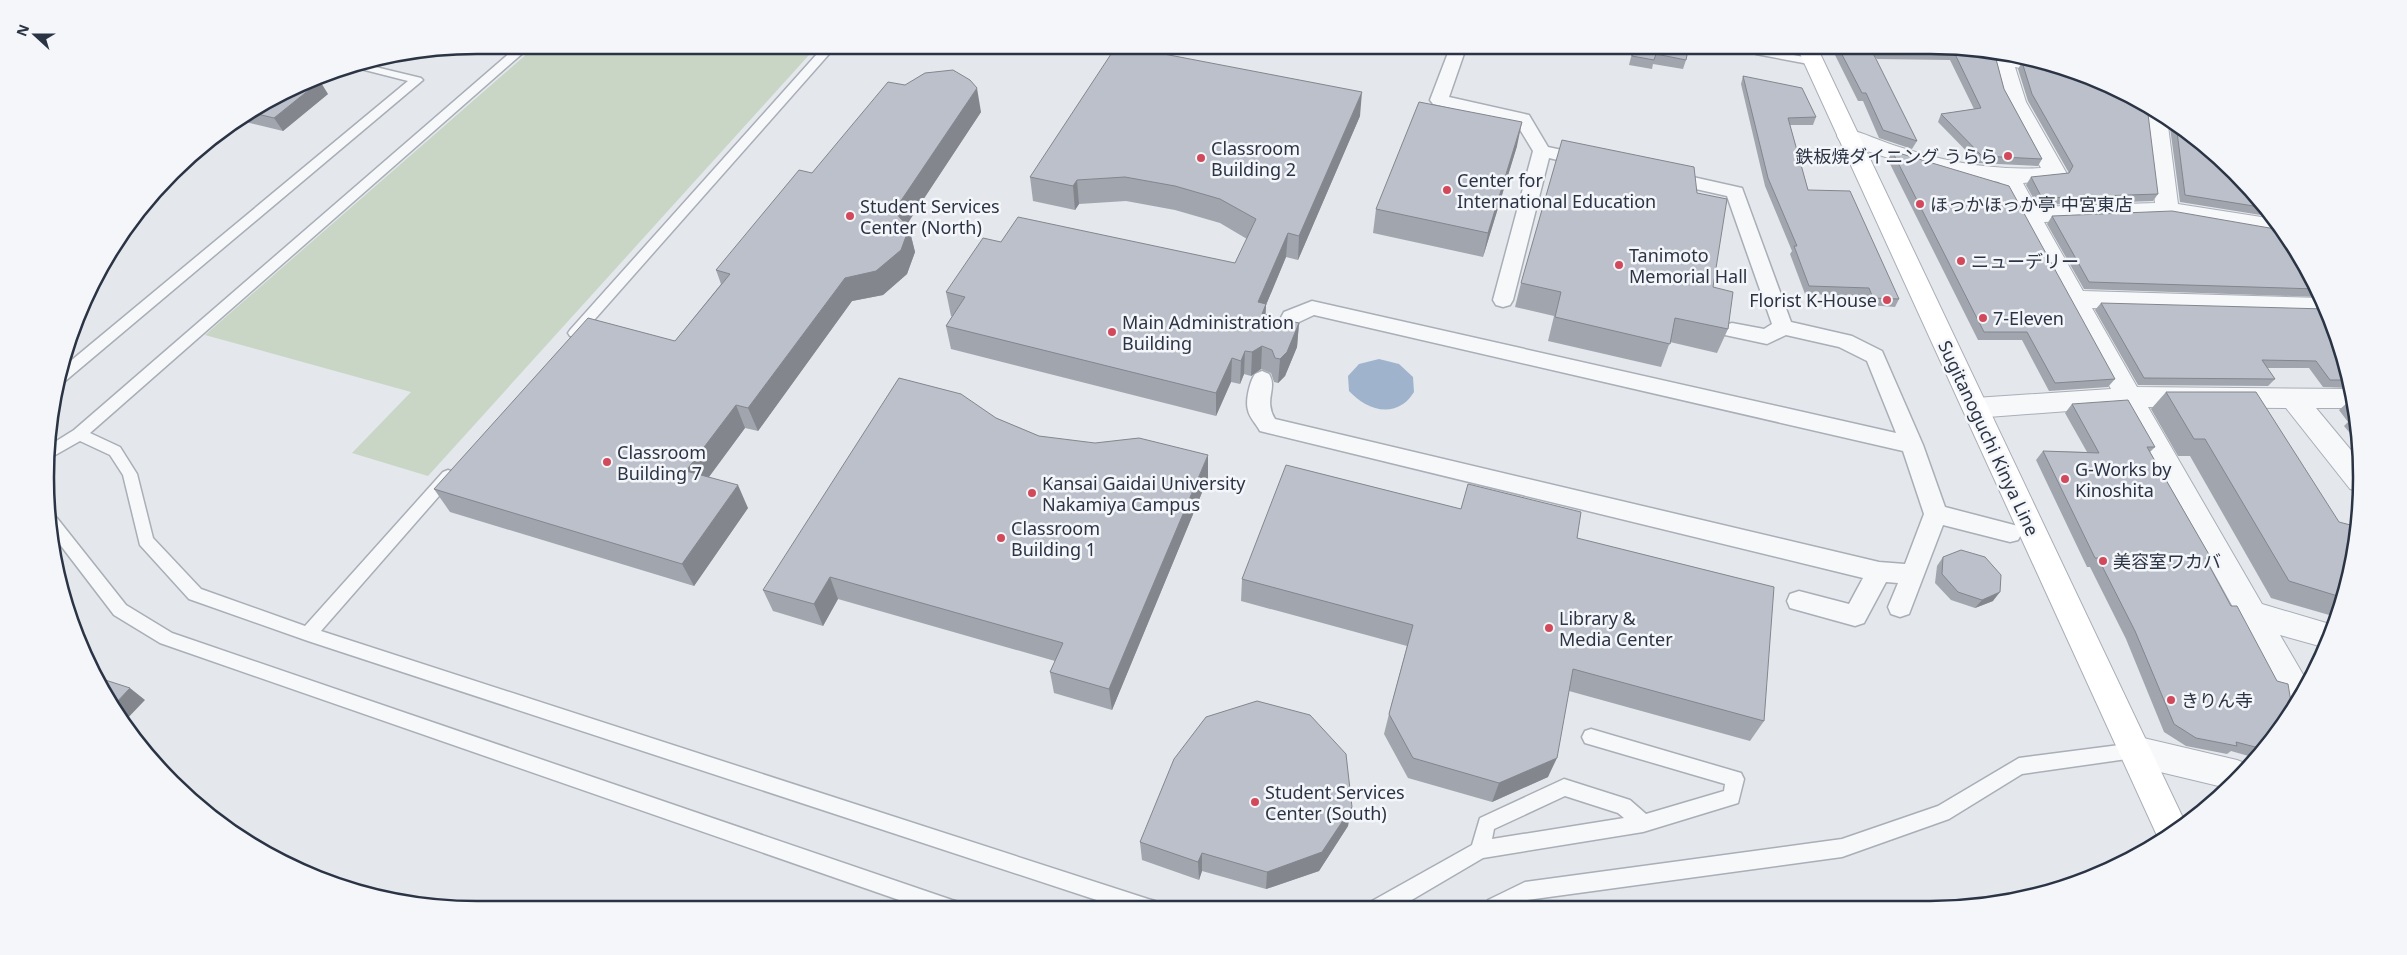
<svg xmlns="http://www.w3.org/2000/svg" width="2407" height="955" font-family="'Noto Sans','Noto Sans JP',sans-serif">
<rect width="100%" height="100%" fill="#e4e7ec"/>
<!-- green -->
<path fill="#c9d6c5" d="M537,45H818L428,476L352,453L411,392L205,335Z"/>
<!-- water -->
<path fill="#9fb4cc" d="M1379,359L1399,364L1413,377L1414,392C1411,396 1408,401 1403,404C1384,417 1362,405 1349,391L1348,376L1359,364Z"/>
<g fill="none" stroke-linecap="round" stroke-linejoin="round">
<!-- service casing -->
<g stroke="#a9aeb7" stroke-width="3">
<path id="service" d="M519,45H532L90,433L120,447L137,474L153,538L201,589L305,626L443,472L448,470L453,472L455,476L453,480L321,631L1148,899L1155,901L1157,908H1121L308,641L189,599L140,545L123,475L110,455L80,441L50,458V445L74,430Z
M825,45H837L580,336H570L568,333L570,330Z
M1743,45H1757L1763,49L1814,59L1820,62L1814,65L1756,54Z
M363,64L421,78L423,80L64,382L58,383L61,369L408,81L349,66Z
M52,516L57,518L126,605L172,633L952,900L959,902L961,909H925L160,643L114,615L52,534Z
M1591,729L1741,773L1744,779L1738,803L1643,832L1483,858L1398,908H1370L1372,901L1472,845L1480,818L1564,779L1630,800L1646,814L1724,791L1725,784L1585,743L1582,737L1585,731ZM1565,796L1618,813L1624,818L1492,839L1494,829Z
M2135,743L2141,745L2144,751L2141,757L2022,774L1949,819L1842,857L1527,900L1513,907H1486L1488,900L1525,882L1842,839L1938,806L2019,758Z"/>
</g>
<!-- pedestrian casing -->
<g stroke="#a9aeb7" stroke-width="3">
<path id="pedestrian" d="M1451,45H1467L1449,97L1529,115L1548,147L1594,157L1597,161L1594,165L1588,167L1549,158L1513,300L1510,305L1503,307L1496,305L1493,300L1533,151L1516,123L1433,104L1430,100Z
M1666,171L1742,188L1791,322L1852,336L1882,351L1923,445L1945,507L2018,526L2022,533L2018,540L2010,542L1943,525L1909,614L1900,617L1891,614L1888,607L1898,583L1886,582L1864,623L1855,626L1790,608L1787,601L1790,594L1799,591L1849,604L1863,578L1268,433L1260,431C1257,425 1249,417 1248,410C1245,401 1250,381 1255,374L1262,371L1269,374C1278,389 1263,399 1275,419L1879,562L1905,564L1924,514L1903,451L1314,315L1299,322L1285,347L1278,349L1271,347L1268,342L1284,312L1312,301L1896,433L1867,361L1839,347L1786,335L1767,344L1725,335L1722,330L1725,325L1732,323L1764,329L1772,324L1727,196L1660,181L1657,177L1660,173Z"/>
</g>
<!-- minor casing -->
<g stroke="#a9aeb7" stroke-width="2">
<path id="minor" d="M1994,53L2042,60L2085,76L2077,79L2015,67L2026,102L2067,174L2064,179L2023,183L2036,207L2155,203L2144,111L2148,106L2167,118L2178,204L2274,219L2285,234L2280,236L2167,217L2044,222L2083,291L2321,298L2328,315L2092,308L2137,387L2351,389L2355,408H2316L2360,461V492L2350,489L2286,408L2148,407L2262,604L2333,625L2323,647L2280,635L2308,683L2304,694L2292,709L2289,708L2122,407L1975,418L1966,415L1962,408L1966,401L1975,398L2111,389L1999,182C1944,176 1892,161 1840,141L1837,136L1840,131L1848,129C1864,133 1880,141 1896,146C1942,161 1992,171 2041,168C2026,141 1987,84 1994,53Z"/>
</g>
<!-- tertiary casing -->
<g stroke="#a9aeb7" stroke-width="2">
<path id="tertiary" d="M2135,736L2237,760L2247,764L2227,788L2135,766L2124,761L2119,751L2124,741Z"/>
</g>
<!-- secondary casing -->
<g stroke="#a9aeb7" stroke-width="2">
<path id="secondary" d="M1796,45H1816L2184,820L2185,822L2159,840Z"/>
</g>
<!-- service -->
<use href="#service" fill="#f7f8fa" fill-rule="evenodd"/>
<!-- pedestrian -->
<use href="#pedestrian" fill="#f7f8fa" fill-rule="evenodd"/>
<!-- minor -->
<use href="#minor" fill="#f7f8fa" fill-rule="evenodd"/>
<!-- tertiary -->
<use href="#tertiary" fill="#f7f8fa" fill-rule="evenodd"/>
<!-- secondary -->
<use href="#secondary" fill="#fff" fill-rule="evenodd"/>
</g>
<!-- wall -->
<path fill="#a1a5ae" d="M1011,45H1076L1072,51L1060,49L1057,54Z
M1634,45L1686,60L1683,69L1653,64L1652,69L1629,65Z
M1830,45H1930L1996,59L2004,89L2042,159L2038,166L1978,163L1938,122L1941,114L1974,109L1950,60L1877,59L1873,55L1917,141L1912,149L1879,138L1863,101H1858Z
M2022,62L2158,194L2153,201L2037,205L2026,185L2031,177L2069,173L2028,101L2018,69Z
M1743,76L1816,117L1813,125H1790L1808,190L1899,299L1895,307L1869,305L1865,296L1805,294L1790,254L1792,251L1765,186L1741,84Z
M905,85L981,112L906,225L909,228L915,252L907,274L883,295L852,301L758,431L745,428L709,477L748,508L694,586L450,512L434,489L675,341L721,284L716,270L812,173Z
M328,94L283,131L237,120L261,103Z
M1360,116L1298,260L1286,257L1266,305L1265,315H1269L1268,320L1272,325L1280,327L1299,323L1297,347L1285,376L1278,383L1274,382L1271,373L1261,369L1251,376L1244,374L1240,384L1231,382L1216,416L951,349L946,326L952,316H951L946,292L1001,242L1235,263L1247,239L1220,223L1175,210L1126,201L1079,204L1075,210L1033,201L1030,177Z
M2169,120L2193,135L2255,193L2273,217L2180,202Z
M1517,146L1483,257L1373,233L1376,209Z
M1892,151L2115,379L2108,387L2049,391L2022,340H1978L1888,160Z
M1697,193L1713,287L1728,329L1717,353L1670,342L1661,367L1548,341L1554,316L1515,307L1521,283Z
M2052,216L2304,262L2320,297L2084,289L2047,224Z
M2101,303L2339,339L2350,388L2323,387L2309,368H2267L2275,379L2268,386L2138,385L2095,310Z
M2166,392L2339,522L2347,590L2336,617L2271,598L2190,456H2178L2151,409Z
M2347,403H2354L2358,421L2359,444L2344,426L2348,422L2339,410Z
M2072,404L2155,447L2150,452L2211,558L2207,562L2231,606L2277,681L2292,708L2252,757L2231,751L2227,754L2186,746L2164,732L2126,639L2090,567H2087L2036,460L2043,451L2087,452L2065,413Z
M996,418L1039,436L1208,478L1112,710L1054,693L1050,672L1055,661L838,599L823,626L773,611L763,590Z
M1577,538L1764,721L1750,741L1569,691L1548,777L1492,802L1408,778L1384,734L1389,714L1407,646L1241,601L1242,579Z
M1943,557L1993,601L1975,608L1951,600L1935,583L1937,566Z
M1348,826L1319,871L1266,889L1202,871L1199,880L1142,860L1140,842Z"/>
<!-- shaded-wall -->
<path fill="#83868d" d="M1056,45H1060V49L1057,54Z
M1072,45H1076L1072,51Z
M320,81L328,94L283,131L274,118Z
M977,88L981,112L900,235L894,211Z
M1362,92L1360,116L1298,260L1299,236Z
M1522,122L1517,146L1483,257L1488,233Z
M1077,180L1079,204L1075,210L1073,186Z
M909,228L915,252L907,274L883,295L852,301L758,431L748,408L845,278Z
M1288,233L1286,257L1266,305L1265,327L1258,302Z
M1299,323L1297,347L1285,376L1278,383L1280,359Z
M1262,346L1261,369L1251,376L1252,352Z
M1245,351L1244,374L1240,384L1241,361Z
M1232,358L1231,382L1216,416V393Z
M736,405L745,428L697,493L686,471Z
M1208,455V478L1112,710L1109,689Z
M738,485L748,508L694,586L682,564Z
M830,577L838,599L823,626L814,604Z
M2000,592L1993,601L1975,608L1982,600Z
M130,688L145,700L123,723L118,718L112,707Z
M1557,758L1548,777L1492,802L1499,783Z
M1352,807L1348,826L1319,871L1266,889L1267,872Z
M1202,853V871L1199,880L1198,862Z"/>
<!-- building -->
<path fill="#bbc0ca" stroke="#83868d" d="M1117,45L1362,92L1299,236L1288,233L1258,302L1266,304L1262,314L1269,315L1268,319L1272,325L1280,327L1287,325L1290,321L1299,323L1287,352L1280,359L1275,358L1272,350L1262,346L1252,352L1245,351L1241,361L1232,358L1216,393L946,326L965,297L946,292L983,238L1001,242L1018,217L1235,263L1256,219L1220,199L1175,186L1125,177L1077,180L1073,186L1030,177Z
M1634,45H1689L1686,60L1656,54L1654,60L1632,56Z
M1837,45H1868L1876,59L1917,141L1883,130L1866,93H1862Z
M1874,45H1930L1996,54V59L2004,89L2042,159L1982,156L1941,114L1981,108L1954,52L1881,51Z
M2022,62L2074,72L2121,90L2147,106L2158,194L2042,198L2031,177L2069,173L2073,166L2032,94Z
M953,70L970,80L977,88L894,211L909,228L901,250L876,271L845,278L748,408L736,405L686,471L738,485L682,564L434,489L588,318L675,341L730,274L716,270L799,170L812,173L888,82L905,85L925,73Z
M1743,76L1802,88L1816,117L1788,118L1808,190L1850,191L1899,299L1873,298L1869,288L1809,286L1794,246H1797L1768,178Z
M312,80L320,81L274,118L249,112L261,103Z
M1419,102L1522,122L1488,233L1376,209Z
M2176,124L2193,135L2255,193L2266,208L2185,195Z
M1562,140L1694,167L1697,193L1727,199L1713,287L1733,292L1728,329L1675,318L1670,344L1555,317L1561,292L1521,283Z
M1892,151L2009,186L2115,379L2055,383L2027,332H1984Z
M2172,211L2281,230L2304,262L2317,289L2089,282L2052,216Z
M2101,303L2326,309L2339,339L2349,380H2330L2316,361L2262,360L2275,379L2144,378Z
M899,378L961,394L996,418L1039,436L1095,443L1139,438L1208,455L1109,689L1050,672L1063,643L830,577L814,604L763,590Z
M2166,392H2256L2339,522L2358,527L2347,590L2344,598L2289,581L2205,439H2194Z
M2128,400L2155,447H2147L2211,558H2205L2231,606H2237L2277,681L2288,684L2292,708L2282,721L2277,719L2278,726L2259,748L2236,742L2237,746L2196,738L2174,724L2135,631L2098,558H2095L2043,451L2099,453L2072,404Z
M2347,403H2354L2357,417Z
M2352,419H2358L2359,427Z
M1286,465L1461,509L1468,484L1581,512L1577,538L1774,587L1764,721L1573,669L1557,758L1499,783L1413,758L1389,714L1413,625L1242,579Z
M1961,550L1985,557L2001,575L2000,592L1982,600L1958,592L1942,574L1943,557Z
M96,677L130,688L112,707Z
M1257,701L1310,715L1346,754L1352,807L1322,852L1267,872L1202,853L1198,862L1140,842L1174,759L1206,717Z"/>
<!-- markers -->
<g fill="#d1495b" stroke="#f4f6f9" stroke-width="2">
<circle cx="2008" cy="156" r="5"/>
<circle cx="1201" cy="158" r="5"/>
<circle cx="1447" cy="190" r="5"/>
<circle cx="1920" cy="204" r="5"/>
<circle cx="850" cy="216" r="5"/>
<circle cx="1961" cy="261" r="5"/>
<circle cx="1619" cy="265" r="5"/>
<circle cx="1887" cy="300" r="5"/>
<circle cx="1983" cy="318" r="5"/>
<circle cx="1112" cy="332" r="5"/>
<circle cx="607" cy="462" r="5"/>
<circle cx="2065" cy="479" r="5"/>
<circle cx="1032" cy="493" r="5"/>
<circle cx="1001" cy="538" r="5"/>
<circle cx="2103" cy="561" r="5"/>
<circle cx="1549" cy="628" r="5"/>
<circle cx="2171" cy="700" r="5"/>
<circle cx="1255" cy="802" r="5"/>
</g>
<g text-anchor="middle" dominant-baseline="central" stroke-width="5" stroke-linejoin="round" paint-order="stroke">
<!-- poi labels -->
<g font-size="18" fill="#2b3445" stroke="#f4f6f9" text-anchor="start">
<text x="1211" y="148">Classroom<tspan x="1211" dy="21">Building 2</tspan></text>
<text x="1998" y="156" text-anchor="end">鉄板焼ダイニング うらら</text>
<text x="1457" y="180">Center for<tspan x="1457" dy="21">International Education</tspan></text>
<text x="1930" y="204">ほっかほっか亭 中宮東店</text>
<text x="860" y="206">Student Services<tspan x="860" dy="21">Center (North)</tspan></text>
<text x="1629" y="255">Tanimoto<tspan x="1629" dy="21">Memorial Hall</tspan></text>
<text x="1971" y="261">ニューデリー</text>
<text x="1877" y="300" text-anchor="end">Florist K-House</text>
<text x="1993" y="318">7-Eleven</text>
<text x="1122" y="322">Main Administration<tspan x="1122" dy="21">Building</tspan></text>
<text x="617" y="452">Classroom<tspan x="617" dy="21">Building 7</tspan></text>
<text x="2075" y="469">G-Works by<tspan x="2075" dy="21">Kinoshita</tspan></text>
<text x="1042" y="483">Kansai Gaidai University<tspan x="1042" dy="21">Nakamiya Campus</tspan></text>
<text x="1011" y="528">Classroom<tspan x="1011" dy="21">Building 1</tspan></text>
<text x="2113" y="561">美容室ワカバ</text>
<text x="1559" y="618">Library &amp;<tspan x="1559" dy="21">Media Center</tspan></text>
<text x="2181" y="700">きりん寺</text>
<text x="1265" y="792">Student Services<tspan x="1265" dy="21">Center (South)</tspan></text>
</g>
<!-- street labels -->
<g font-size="18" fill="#2b3445" stroke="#f4f6f9">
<text transform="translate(1989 438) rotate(65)">Sugitanoguchi Kinya Line</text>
</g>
</g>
<!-- crop -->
<path d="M0 0H2407V955H0ZM477 54H1930A423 423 0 0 1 2353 477V478A423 423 0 0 1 1930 901H477A423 423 0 0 1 54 478V477A423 423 0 0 1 477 54Z" fill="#f4f6f9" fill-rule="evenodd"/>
<path fill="none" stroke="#2b3445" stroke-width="2.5" d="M477 54H1930A423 423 0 0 1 2353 477V478A423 423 0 0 1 1930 901H477A423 423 0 0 1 54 478V477A423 423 0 0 1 477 54Z"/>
<!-- north arrow -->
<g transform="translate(35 35) rotate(291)" stroke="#f4f6f9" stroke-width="4" paint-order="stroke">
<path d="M0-4L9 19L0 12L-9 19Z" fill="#2b3445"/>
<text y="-8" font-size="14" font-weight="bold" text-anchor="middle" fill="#2b3445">N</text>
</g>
</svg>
